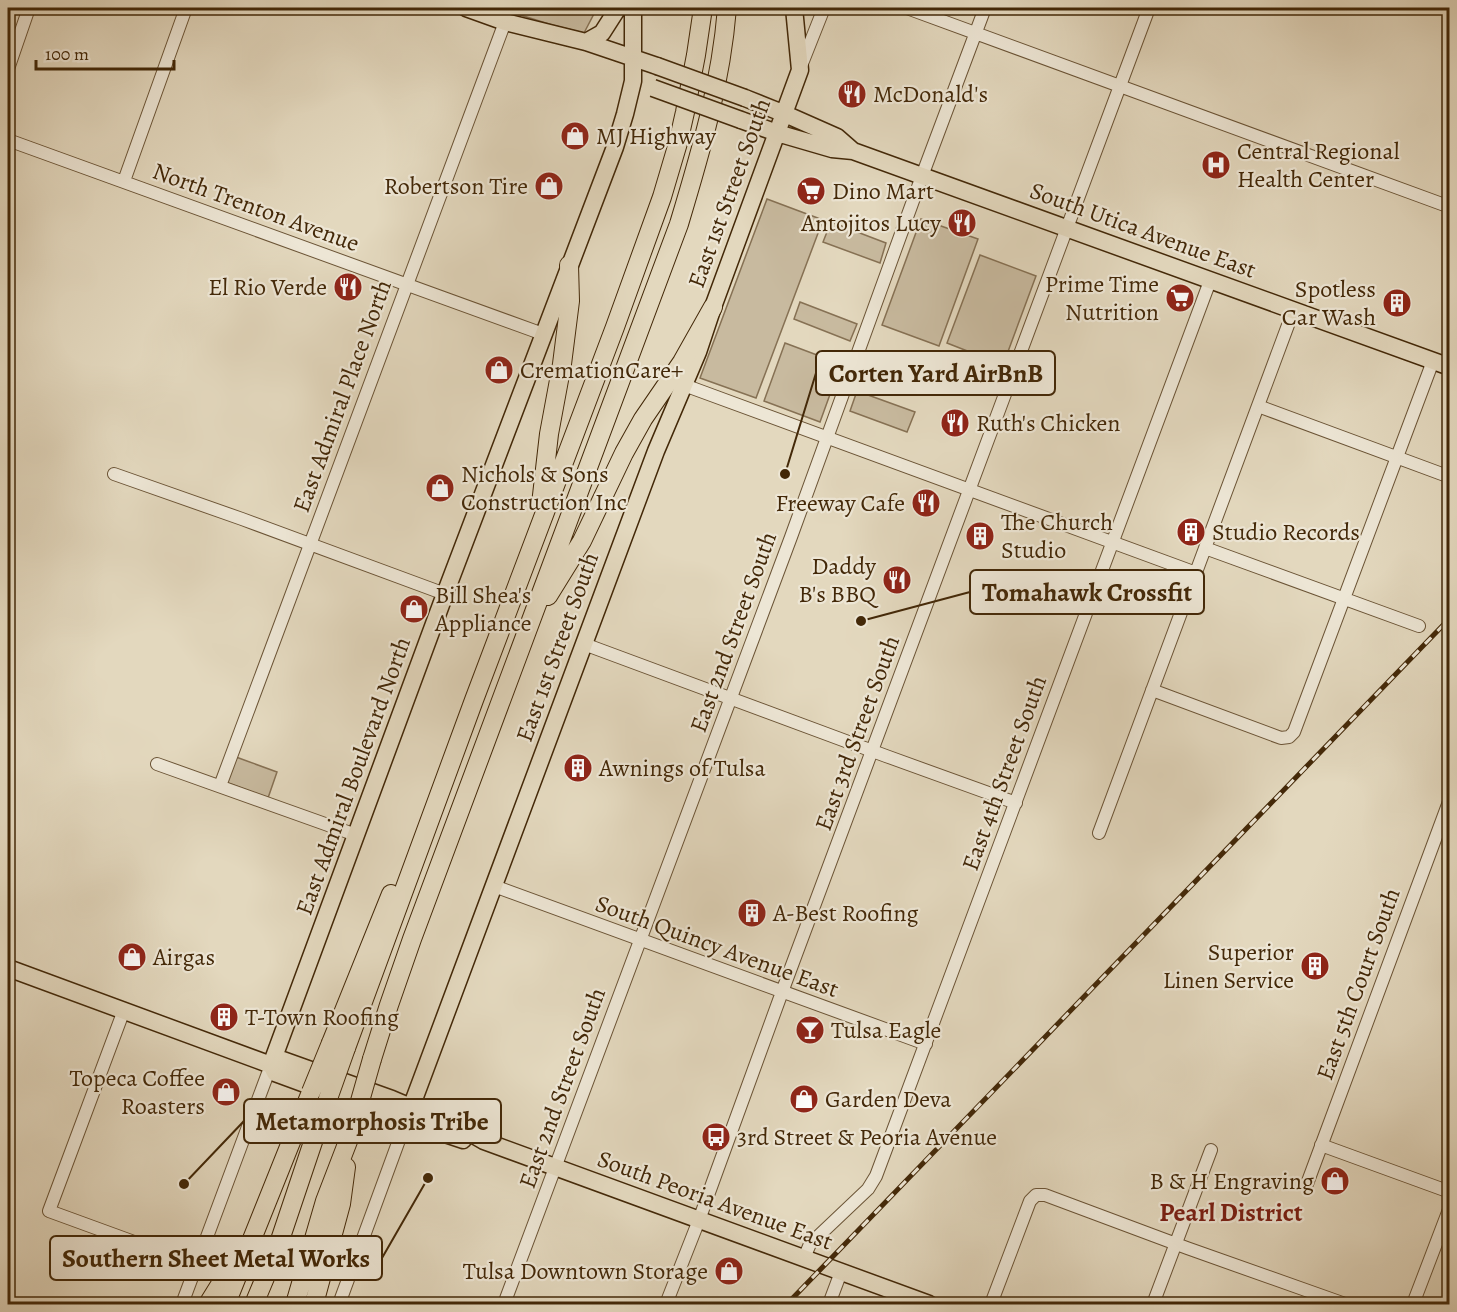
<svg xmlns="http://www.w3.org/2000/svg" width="1457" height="1312" font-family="Alegreya,serif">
<rect width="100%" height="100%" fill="#e3d8be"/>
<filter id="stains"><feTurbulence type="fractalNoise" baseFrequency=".00333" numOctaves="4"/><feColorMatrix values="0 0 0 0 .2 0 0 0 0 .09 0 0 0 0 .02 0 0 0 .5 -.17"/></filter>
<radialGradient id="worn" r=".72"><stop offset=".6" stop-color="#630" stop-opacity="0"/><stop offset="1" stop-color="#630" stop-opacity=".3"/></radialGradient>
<!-- green -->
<path fill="#c8ba9f" stroke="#867154" stroke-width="1.5" d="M498,8H597L584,33L552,25Z
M767,199L823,220L756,398L700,378Z
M921,219L978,239L939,346L882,325Z
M831,222L886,243L880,263L823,242Z
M980,255L1036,276L1003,365L947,343Z
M800,302L857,324L850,341L794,319Z
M785,343L841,364L820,422L764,401Z
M857,391L915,412L907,432L850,411Z
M236,757L277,772L268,798L228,783L227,781Z"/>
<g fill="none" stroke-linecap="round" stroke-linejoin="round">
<!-- minor casing -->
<g stroke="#6b5436" stroke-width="14">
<path id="minor" d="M907,8L1450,207
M801,66L824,8
M8,69L29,8
M8,140L543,334
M124,181L186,8
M684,385L1196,573
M1258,406L1450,477
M114,474L242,519L445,594
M1205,548L1419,626
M584,644L886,756L1016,803
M1152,690L1281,738L1289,737L1294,732L1430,369L1432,360
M157,764L356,835
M220,786L505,22
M1099,833L1294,309
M494,886L926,1044
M124,1010L49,1211L197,1265
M1321,1145L1450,1192
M1307,1184L1450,799
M804,1258L810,1244L868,1189L876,1176L1210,281
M182,1304L271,1065
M339,1304L406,1121
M504,1304L791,537L922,176L985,8
M666,1304L699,1220L782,992L1149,8
M829,1304L841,1272
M991,1304L1030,1201L1036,1195H1045L1187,1248L1345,1304
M1153,1304L1211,1150
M1413,1304L1450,1207"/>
</g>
<!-- major casing -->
<g stroke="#432808" stroke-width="19">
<path id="major" d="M466,8L505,22L586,42L657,66
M586,42L602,33L618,8
M745,98L785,114L837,137L853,151
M741,120L777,133L832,149L853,151L1450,367
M8,968L271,1065
M271,1065L445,594L615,147L625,114L633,81V8
M271,1065L280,1059L392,1099L465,1130L484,1141L929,1304
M271,1065L275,1073L406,1121L463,1140
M406,1121L656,451L698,352L713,307L800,70L794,8"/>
</g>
<!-- highway casing -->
<g stroke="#432808" stroke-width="20">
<path id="highway" d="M541,504L549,434L562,364L570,301L569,265
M548,596L582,541L624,453L643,419L682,362L713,307
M331,1043L391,894
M346,1048L474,700L615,327L662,197L678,143L685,112L696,55L703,8
M372,1059L389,1005L412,939L679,224C701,151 721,83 727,8
M208,1304L231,1267
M226,1304L311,1092
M254,1304L277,1249L319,1124
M295,1304L325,1201L350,1136
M314,1304L341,1204L346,1167"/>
</g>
<!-- minor -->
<use href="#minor" stroke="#ede6d5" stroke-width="12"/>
<!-- major -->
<use href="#major" stroke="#e3d8be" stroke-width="16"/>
<!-- highway -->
<use href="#highway" stroke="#e3d8be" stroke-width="18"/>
<!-- rail casing -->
<g stroke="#432808" stroke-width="5">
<path id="rail" d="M787,1304L1450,618"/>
</g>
<!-- rail -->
<use href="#rail" stroke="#ede6d5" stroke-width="3" stroke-dasharray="9" stroke-linecap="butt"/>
<!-- major-bridge casing -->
<g stroke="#432808" stroke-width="19" stroke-linecap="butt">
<path id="major-bridge" d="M657,66L745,98
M653,88L741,120"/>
</g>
<!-- highway-bridge casing -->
<g stroke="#432808" stroke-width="20" stroke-linecap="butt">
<path id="highway-bridge" d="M311,1092L331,1043
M319,1124L346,1048
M350,1136L372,1059"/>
</g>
<!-- major-bridge -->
<use href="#major-bridge" stroke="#e3d8be" stroke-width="16"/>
<!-- highway-bridge -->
<use href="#highway-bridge" stroke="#e3d8be" stroke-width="18"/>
</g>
<!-- icons -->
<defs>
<g id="restaurant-disc" transform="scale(1.5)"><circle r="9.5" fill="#8f2418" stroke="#ede6d5"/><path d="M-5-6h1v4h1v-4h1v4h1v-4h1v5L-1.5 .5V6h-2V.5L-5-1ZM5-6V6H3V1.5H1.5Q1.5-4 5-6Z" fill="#fff"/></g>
<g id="shop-disc" transform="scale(1.5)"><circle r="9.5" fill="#8f2418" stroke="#ede6d5"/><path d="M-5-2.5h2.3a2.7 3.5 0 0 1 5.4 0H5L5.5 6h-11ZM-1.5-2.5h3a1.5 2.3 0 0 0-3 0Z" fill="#fff"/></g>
<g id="hospital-disc" transform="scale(1.5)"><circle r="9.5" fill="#8f2418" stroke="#ede6d5"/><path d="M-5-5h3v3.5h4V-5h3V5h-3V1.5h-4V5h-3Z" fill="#fff"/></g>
<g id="supermarket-disc" transform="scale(1.5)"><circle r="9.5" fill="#8f2418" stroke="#ede6d5"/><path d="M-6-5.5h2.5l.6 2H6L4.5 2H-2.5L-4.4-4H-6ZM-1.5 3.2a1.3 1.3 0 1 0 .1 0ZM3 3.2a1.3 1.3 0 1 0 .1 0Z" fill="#fff"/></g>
<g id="building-disc" transform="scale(1.5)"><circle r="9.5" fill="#8f2418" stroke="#ede6d5"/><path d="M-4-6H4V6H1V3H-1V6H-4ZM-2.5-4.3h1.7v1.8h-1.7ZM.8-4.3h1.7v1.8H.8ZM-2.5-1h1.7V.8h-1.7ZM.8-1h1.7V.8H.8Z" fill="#fff"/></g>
<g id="bar-disc" transform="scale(1.5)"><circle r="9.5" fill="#8f2418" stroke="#ede6d5"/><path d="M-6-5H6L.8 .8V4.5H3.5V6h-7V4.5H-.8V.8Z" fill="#fff"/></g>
<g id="bus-disc" transform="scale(1.5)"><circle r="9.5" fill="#8f2418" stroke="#ede6d5"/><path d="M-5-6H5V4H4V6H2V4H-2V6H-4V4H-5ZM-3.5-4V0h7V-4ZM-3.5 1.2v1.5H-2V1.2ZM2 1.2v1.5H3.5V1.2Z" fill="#fff"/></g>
</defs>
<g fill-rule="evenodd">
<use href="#restaurant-disc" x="852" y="94"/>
<use href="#shop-disc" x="575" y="136"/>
<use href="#hospital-disc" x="1216" y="165"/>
<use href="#shop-disc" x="549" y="186"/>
<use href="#supermarket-disc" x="811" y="191"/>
<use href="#restaurant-disc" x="962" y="223"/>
<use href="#restaurant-disc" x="348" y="287"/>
<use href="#supermarket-disc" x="1180" y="298"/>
<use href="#building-disc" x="1397" y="303"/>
<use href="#shop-disc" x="499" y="370"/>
<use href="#restaurant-disc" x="955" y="423"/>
<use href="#shop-disc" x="440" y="488"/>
<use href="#restaurant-disc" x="926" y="503"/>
<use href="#building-disc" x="1191" y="532"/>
<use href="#building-disc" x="980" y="536"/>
<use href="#restaurant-disc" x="897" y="580"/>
<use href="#shop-disc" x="414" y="609"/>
<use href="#building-disc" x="578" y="768"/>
<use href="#building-disc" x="752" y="913"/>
<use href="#shop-disc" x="132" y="957"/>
<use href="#building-disc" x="1315" y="966"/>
<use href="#building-disc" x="224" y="1017"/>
<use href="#bar-disc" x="810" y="1030"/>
<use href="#shop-disc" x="226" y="1092"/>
<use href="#shop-disc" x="804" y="1099"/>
<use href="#bus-disc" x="716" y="1137"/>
<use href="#shop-disc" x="1335" y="1181"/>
<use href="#shop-disc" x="729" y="1271"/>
</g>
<g text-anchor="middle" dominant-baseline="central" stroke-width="4.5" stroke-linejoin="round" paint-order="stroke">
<!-- poi labels -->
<g font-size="24" fill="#432808" stroke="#ede6d5" text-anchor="start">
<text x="873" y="94">McDonald's</text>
<text x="596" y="136">MJ Highway</text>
<text x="1237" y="151">Central Regional<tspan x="1237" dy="28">Health Center</tspan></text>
<text x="528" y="186" text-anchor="end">Robertson Tire</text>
<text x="832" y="191">Dino Mart</text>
<text x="941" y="223" text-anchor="end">Antojitos Lucy</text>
<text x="1159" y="284" text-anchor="end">Prime Time<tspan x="1159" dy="28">Nutrition</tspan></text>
<text x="327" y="287" text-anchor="end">El Rio Verde</text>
<text x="1376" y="289" text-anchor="end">Spotless<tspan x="1376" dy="28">Car Wash</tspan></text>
<text x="520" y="370">CremationCare+</text>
<text x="976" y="423">Ruth's Chicken</text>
<text x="461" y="474">Nichols &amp; Sons<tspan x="461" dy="28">Construction Inc</tspan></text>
<text x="905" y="503" text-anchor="end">Freeway Cafe</text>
<text x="1001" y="522">The Church<tspan x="1001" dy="28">Studio</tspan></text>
<text x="1212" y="532">Studio Records</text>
<text x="876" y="566" text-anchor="end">Daddy<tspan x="876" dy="28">B's BBQ</tspan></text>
<text x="435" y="595">Bill Shea's<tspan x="435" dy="28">Appliance</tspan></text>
<text x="599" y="768">Awnings of Tulsa</text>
<text x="773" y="913">A-Best Roofing</text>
<text x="1294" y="952" text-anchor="end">Superior<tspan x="1294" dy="28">Linen Service</tspan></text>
<text x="153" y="957">Airgas</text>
<text x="245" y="1017">T-Town Roofing</text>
<text x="831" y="1030">Tulsa Eagle</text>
<text x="205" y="1078" text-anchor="end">Topeca Coffee<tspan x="205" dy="28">Roasters</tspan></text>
<text x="825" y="1099">Garden Deva</text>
<text x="737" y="1137">3rd Street &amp; Peoria Avenue</text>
<text x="1314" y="1181" text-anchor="end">B &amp; H Engraving</text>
<text x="708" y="1271" text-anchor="end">Tulsa Downtown Storage</text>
</g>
<!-- street labels -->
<g font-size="24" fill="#432808" stroke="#ede6d5">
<text transform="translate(729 193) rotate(-70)">East 1st Street South</text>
<text transform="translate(256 207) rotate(20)">North Trenton Avenue</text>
<text transform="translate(1143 230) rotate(20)">South Utica Avenue East</text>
<text transform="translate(342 396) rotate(-70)">East Admiral Place North</text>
<text transform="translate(733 632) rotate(-70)">East 2nd Street South</text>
<text transform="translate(557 647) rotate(-70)">East 1st Street South</text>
<text transform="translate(857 733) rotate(-70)">East 3rd Street South</text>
<text transform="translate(1004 773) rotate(-70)">East 4th Street South</text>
<text transform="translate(353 776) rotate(-70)">East Admiral Boulevard North</text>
<text transform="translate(717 946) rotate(20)">South Quincy Avenue East</text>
<text transform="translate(1358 984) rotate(-70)">East 5th Court South</text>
<text transform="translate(562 1088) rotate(-70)">East 2nd Street South</text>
<text transform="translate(715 1200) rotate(20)">South Peoria Avenue East</text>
</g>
<!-- neighbourhood labels -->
<g font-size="26" font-weight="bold" fill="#7a1f14" stroke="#ede6d5">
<text x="1231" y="1212">Pearl District</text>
</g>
</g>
<!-- callouts -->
<path fill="none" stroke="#432808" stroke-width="2" d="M785 474L816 373M861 621L970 592M184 1184L244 1121M428 1178L382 1258"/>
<g fill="#432808" stroke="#ede6d5" stroke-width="2">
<circle cx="785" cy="474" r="6"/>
<circle cx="861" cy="621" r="6"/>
<circle cx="184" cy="1184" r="6"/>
<circle cx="428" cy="1178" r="6"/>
</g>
<g fill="#ede6d5" stroke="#432808" stroke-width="2">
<rect x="816" y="351" width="239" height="44" rx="6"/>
<rect x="970" y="570" width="234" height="44" rx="6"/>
<rect x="244" y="1099" width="257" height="44" rx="6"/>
<rect x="50" y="1236" width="332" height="44" rx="6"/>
</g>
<g font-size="26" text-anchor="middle" font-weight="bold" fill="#432808">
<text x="936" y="382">Corten Yard AirBnB</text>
<text x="1087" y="601">Tomahawk Crossfit</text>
<text x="372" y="1130">Metamorphosis Tribe</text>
<text x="216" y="1267">Southern Sheet Metal Works</text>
</g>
<!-- margin -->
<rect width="1457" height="1312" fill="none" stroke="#e3d8be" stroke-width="30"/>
<rect x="9" y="9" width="1439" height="1294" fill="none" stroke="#432808" stroke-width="3"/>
<rect x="15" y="15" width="1427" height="1282" fill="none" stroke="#432808" stroke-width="1.5"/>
<!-- scale -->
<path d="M36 60v9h138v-9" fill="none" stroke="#432808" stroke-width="3"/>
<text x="45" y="60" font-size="18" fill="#432808" stroke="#ede6d5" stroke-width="4.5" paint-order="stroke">100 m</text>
<rect width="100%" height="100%" filter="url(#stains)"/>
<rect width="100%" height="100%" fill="url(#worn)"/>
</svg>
